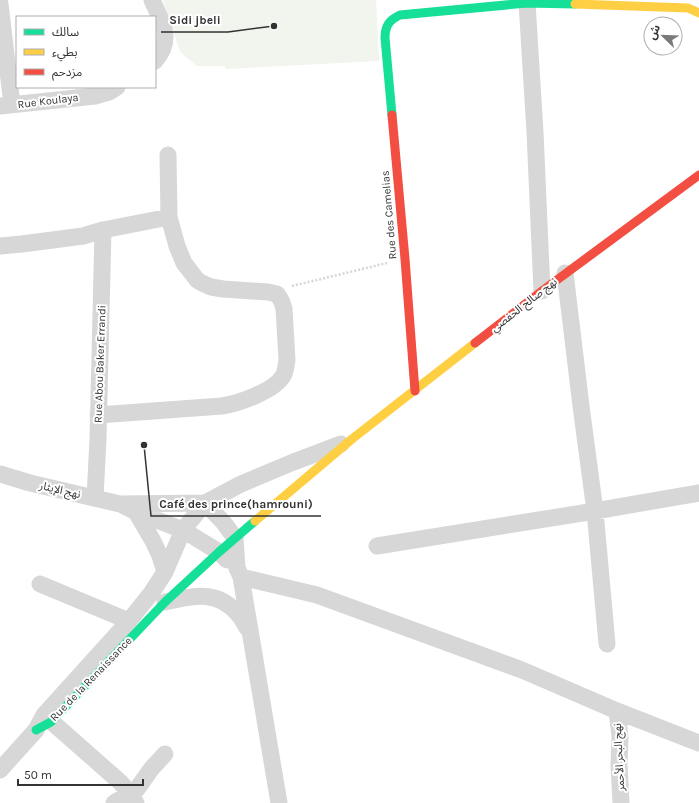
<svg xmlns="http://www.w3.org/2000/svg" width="699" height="803" font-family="Karla,'Noto Sans Arabic',sans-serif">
<rect width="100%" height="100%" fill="#fff"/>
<!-- green -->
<path fill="#f1f5ed" d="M163,0H376L379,61L226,69L225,66H197L180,52Z"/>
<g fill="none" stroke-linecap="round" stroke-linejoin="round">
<!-- path -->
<path stroke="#d6d6d6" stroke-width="2.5" stroke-dasharray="2 2" stroke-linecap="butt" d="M292,286L387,263"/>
<!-- street -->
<path stroke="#d7d7d7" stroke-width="17" d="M152,0C162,23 174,39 155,61
M527,3L535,132L542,291
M0,4L12,105
M0,106L95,96L109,92L117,87
M0,246L22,244L83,236L103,230L169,217
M565,273L581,406L595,511L607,644
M98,415L222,406C240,403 274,391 283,376C286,371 286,365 287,360L284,309L282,302L279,297L277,294L268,292L223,289L211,287L202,283L197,280L191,272L184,263L177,246L169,217L168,155
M0,474L30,483L120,504L205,503L224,523L235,538L237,568L241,577L279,803
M95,498L98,439L103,230
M124,506L136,512L183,530L219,552L227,560
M136,512L153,541L160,556L165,572
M377,546L595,511L699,493
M241,577L317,595L522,670L617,711L699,743
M40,584L129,621
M165,602C193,596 217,589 238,614C242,618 244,623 247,628
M617,711L620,737L619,765L621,803
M44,715L120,782L130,793L136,803
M0,770L36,730L44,715L129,621L152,592L165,572L183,530L205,503L241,484L291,463L341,444
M114,803L137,789L152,768L165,754"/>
<!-- fast -->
<path stroke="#16e098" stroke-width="9" d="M392,115L385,38C385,26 389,20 400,15L527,3L575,4
M36,730L51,722L165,602L219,552L255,521"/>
<!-- slow -->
<path stroke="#ffcf43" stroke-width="9" d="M575,4L688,8L699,13
M255,521L352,439L475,343"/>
<!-- jam -->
<path stroke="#f24e42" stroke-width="9" d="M392,115L405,259L415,391
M475,343L542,291L699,175"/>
</g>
<g text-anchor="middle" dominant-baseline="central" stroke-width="4" stroke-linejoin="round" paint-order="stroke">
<!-- street labels -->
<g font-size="11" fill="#333" stroke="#fff">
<text transform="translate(48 101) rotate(-7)">Rue Koulaya</text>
<text transform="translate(389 215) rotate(-95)">Rue des Camelias</text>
<text transform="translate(524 305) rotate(-38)">نهج صالح الحفصي</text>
<text transform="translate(100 364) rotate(-88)">Rue Abou Baker Errandi</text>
<text transform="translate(60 490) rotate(13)">نهج الإيثار</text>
<text transform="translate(91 679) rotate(-46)">Rue de la Renaissance</text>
<text transform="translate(619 757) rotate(-93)">نهج البحر الأحمر</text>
</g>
</g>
<!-- callouts -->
<path fill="none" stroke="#333" stroke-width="1.5" d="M274 26L228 32H161M144 445L151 516H321"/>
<g fill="#333" stroke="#fff" stroke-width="1.5">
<circle cx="274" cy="26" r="4"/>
<circle cx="144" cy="445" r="4"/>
</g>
<g font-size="12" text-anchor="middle" font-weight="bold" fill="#333" stroke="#fff" stroke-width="4" stroke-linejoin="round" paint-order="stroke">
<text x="195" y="24">Sidi jbeli</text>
<text x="236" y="508">Café des prince(hamrouni)</text>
</g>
<!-- legend -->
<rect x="16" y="16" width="140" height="72" fill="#ffffff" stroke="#adadad"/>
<rect x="24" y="29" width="20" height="6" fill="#16e098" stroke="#adadad"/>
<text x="52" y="36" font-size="12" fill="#333333">سالك</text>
<rect x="24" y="49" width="20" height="6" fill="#ffcf43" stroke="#adadad"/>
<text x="52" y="56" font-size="12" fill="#333333">بطيء</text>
<rect x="24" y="69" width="20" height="6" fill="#f24e42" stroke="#adadad"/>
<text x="52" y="76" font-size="12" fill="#333333">مزدحم</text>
<!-- north arrow -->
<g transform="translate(663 36) rotate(293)"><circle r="19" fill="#ffffff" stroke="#adadad"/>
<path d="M0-3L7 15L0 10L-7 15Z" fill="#7a7a7a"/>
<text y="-6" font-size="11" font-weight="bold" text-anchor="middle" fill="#333333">ش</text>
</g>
<!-- scale -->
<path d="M18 779v6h125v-6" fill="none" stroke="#333333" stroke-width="2"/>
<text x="24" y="779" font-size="12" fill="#333333" stroke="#ffffff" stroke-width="3" paint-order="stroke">50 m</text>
</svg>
